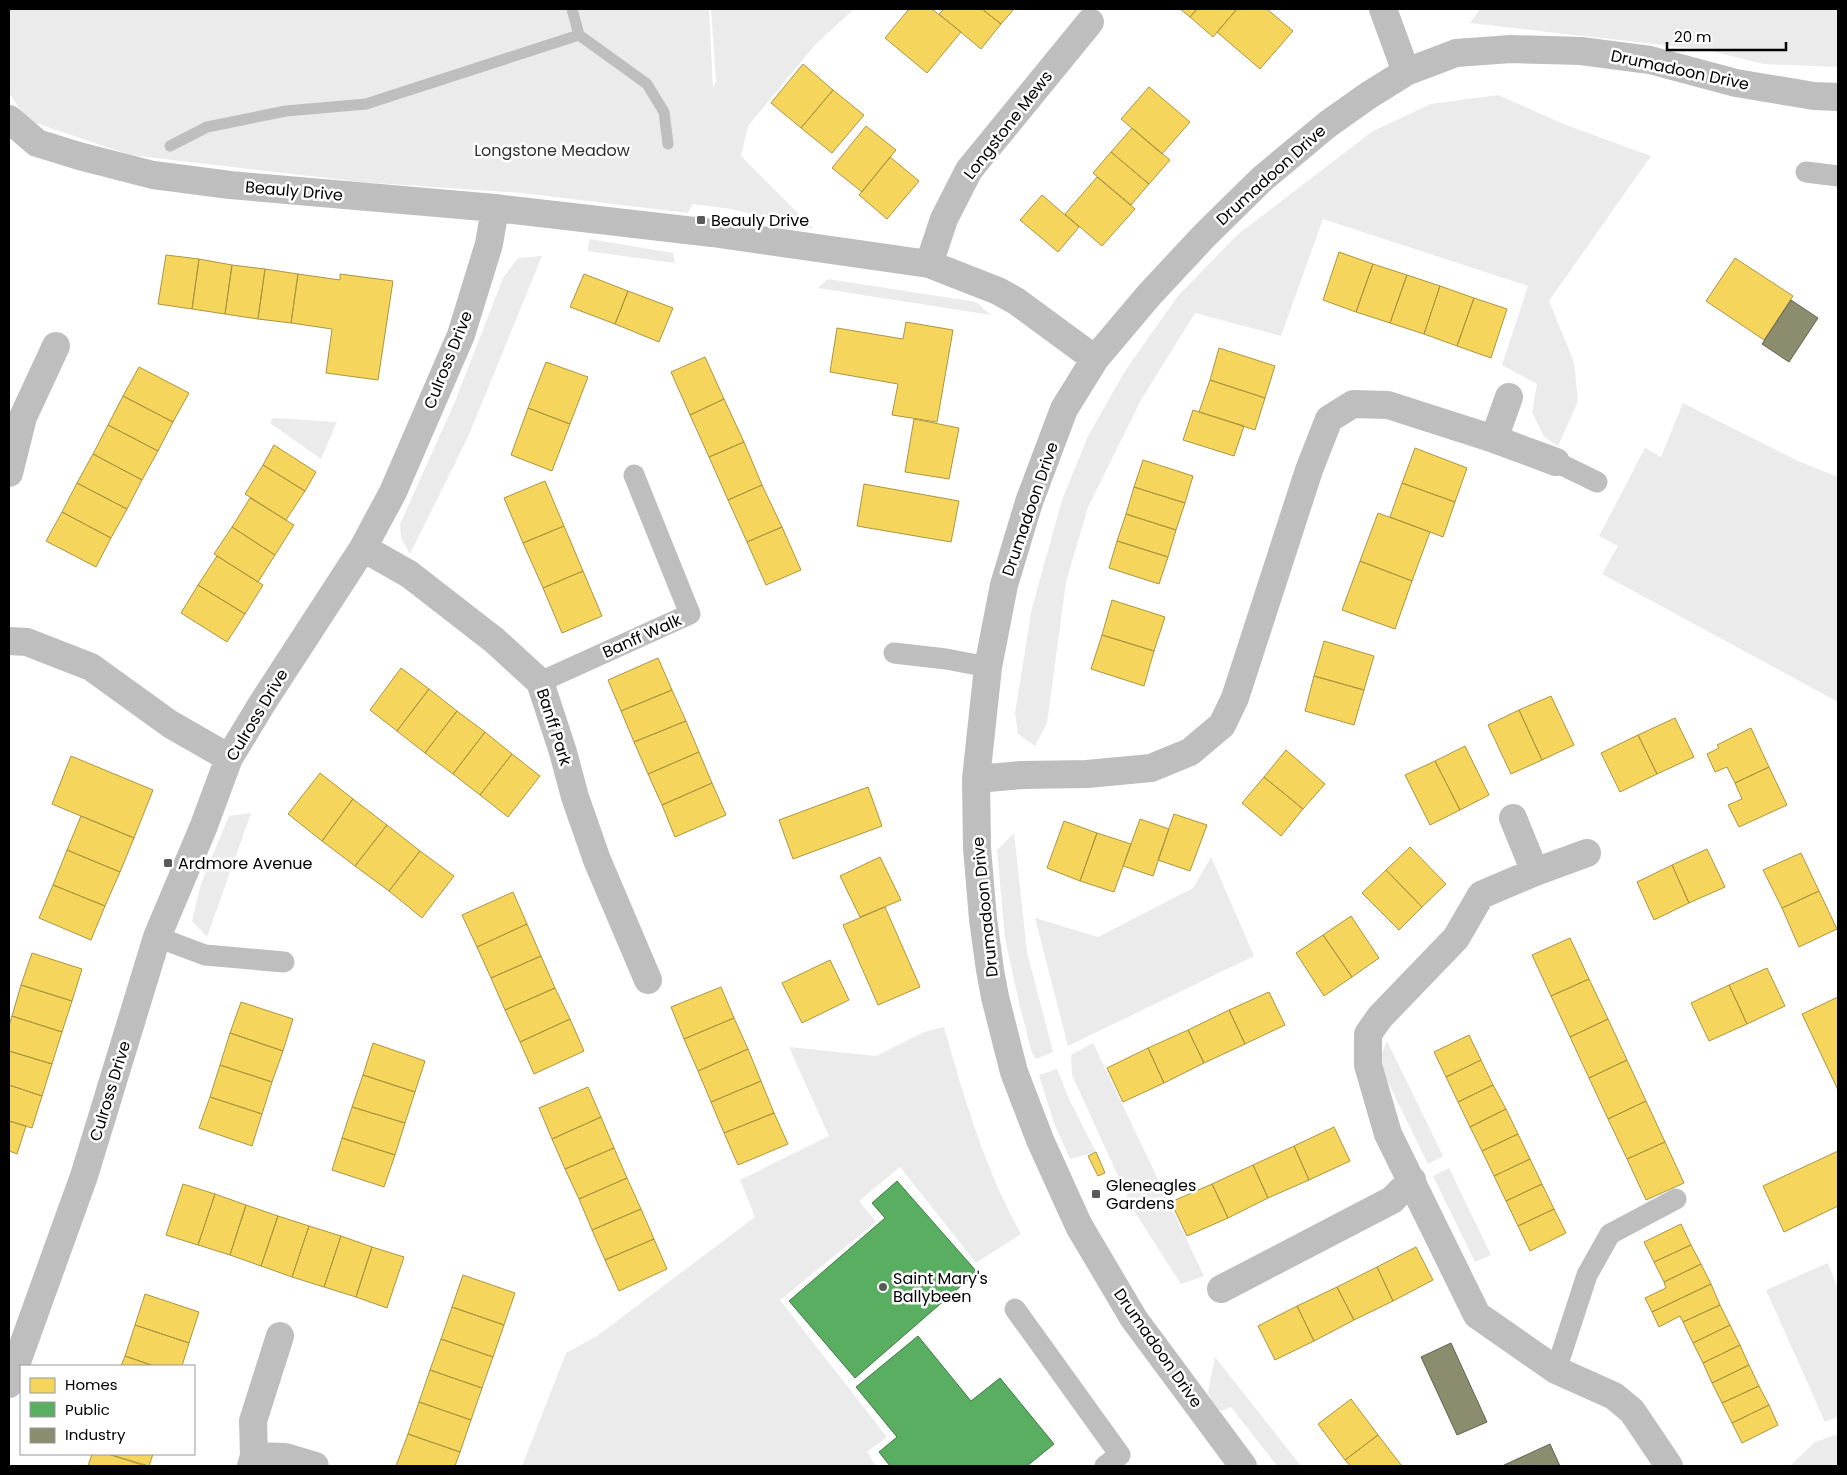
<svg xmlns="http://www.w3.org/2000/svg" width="1847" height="1475" font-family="Poppins,sans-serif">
<rect width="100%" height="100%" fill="#fff"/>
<!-- green -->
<path fill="#ebebeb" d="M9,9H709L713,88L716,81L711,9H854L815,45L748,126L741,156L814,229L731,209L693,204L688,213L522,193L362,182L130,155L27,120L9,93Z
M1480,9H1838V67L1763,64L1707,50L1470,23Z
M1498,95L1566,125L1651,156L1549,301L1574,362L1578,401L1558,446L1544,437L1532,412L1537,384L1502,365L1528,286L1323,219L1281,336L1195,313L1141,400L1088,507L1066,582L1047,723L1035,746L1018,734L1015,713L1032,608L1062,500L1088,436L1125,371L1177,297L1237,235L1373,131L1431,104Z
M590,239L673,253L675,263L587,251Z
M542,256L468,437L410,554L401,538L400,524L454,404L503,278L518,258Z
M828,279L976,302L991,315L818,288Z
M1683,403L1798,461L1838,477V702L1602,574L1618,546L1599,536L1645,448L1661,457Z
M273,418L337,422L321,459L270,423Z
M251,813L207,937L192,921L201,884L229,816Z
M1014,833L1027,952L1053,1052L1036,1059L1032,1053L1019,1003L1005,938L997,850Z
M1211,857L1254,956L1068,1046L1035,918L1098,937L1193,888Z
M944,1027C964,1098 985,1169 1021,1234L976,1263L900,1167L859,1201L876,1222L780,1300L887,1437L867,1452L876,1466H522L566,1353L597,1336L755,1217L740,1180L829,1136L789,1047L876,1056L924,1032Z
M1387,1041L1443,1156L1428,1164L1382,1070L1381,1055Z
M1093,1043L1204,1276L1181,1284L1134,1211L1072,1075L1071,1055Z
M1057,1069L1069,1099L1096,1152L1070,1159L1054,1123L1039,1075Z
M1449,1168L1491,1255L1475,1262L1433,1176Z
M1828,1263L1838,1289V1417L1825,1422L1766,1290Z
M1215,1357L1301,1466H1277L1231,1407L1221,1411L1212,1402L1208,1392Z
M1838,1434V1466H1790L1815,1442Z"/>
<!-- homes -->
<path fill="#f6d55c" stroke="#ac9540" d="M909,9H932L961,32L927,73L885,38Z
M944,9H982L1001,24L981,49L939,14Z
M982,9H1014L1001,24Z
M1180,9H1197L1190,17Z
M1197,9H1237L1213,37L1190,17Z
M1237,9H1267L1293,31L1260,69L1217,32Z
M803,64L833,90L801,128L771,103Z
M1149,87L1190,122L1162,154L1121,119Z
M833,90L864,115L832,153L801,128Z
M866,126L896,150L862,192L832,168Z
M1132,128L1170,160L1149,184L1111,152Z
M1111,152L1149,184L1131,205L1093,173Z
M890,157L919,181L887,219L859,195Z
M1097,177L1135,209L1102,246L1065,214Z
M1042,195L1079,227L1058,252L1020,220Z
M1339,252L1373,264L1356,312L1323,300Z
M166,255L199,259L192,309L158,304Z
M1735,258L1793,296L1764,340L1706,301Z
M199,259L232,265L225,314L192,309Z
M1373,264L1407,275L1390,323L1356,312Z
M232,265L265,269L258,319L225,314Z
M265,269L298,274L291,323L258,319Z
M298,274L340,280V274L393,281L378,380L326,373L332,329L291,323Z
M584,274L628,291L615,324L570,307Z
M1407,275L1440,286L1424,334L1390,323Z
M1440,286L1474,298L1457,346L1424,334Z
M628,291L673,308L659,342L615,324Z
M1474,298L1507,309L1491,358L1457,346Z
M906,322L953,330L937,422L892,415L898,384L830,372L837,328L903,339Z
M1219,348L1275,366L1265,398L1210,380Z
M705,357L724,399L690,415L671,372Z
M546,362L588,377L570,424L528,408Z
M139,367L189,393L173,422L123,396Z
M1210,380L1265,398L1255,430L1199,412Z
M123,396L173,422L158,451L108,425Z
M724,399L744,442L709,457L690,415Z
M528,408L570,424L552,471L511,455Z
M1193,410L1244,426L1234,456L1183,440Z
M914,419L959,428L949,479L905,472Z
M108,425L158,451L142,480L93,454Z
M744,442L762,485L728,500L709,457Z
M274,445L316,472L305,491L263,465Z
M1415,448L1467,468L1455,502L1402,483Z
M93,454L142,480L127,509L77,483Z
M1143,460L1193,476L1185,503L1134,487Z
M263,465L305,491L286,520L245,494Z
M545,481L564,526L523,543L504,498Z
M77,483L127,509L111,538L62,512Z
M1402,483L1455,502L1443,537L1390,517Z
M864,484L959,501L951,542L857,526Z
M762,485L782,527L747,542L728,500Z
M1134,487L1185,503L1176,530L1126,514Z
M250,498L294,525L275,555L232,527Z
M62,512L111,538L96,567L46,541Z
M1378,513L1430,532L1412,581L1360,561Z
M1126,514L1176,530L1168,557L1117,541Z
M564,526L583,571L543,588L523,543Z
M232,527L275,555L258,582L214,554Z
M782,527L801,570L766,585L747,542Z
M1117,541L1168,557L1159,584L1109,568Z
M217,556L263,585L245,614L198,585Z
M1360,561L1412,581L1395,629L1342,610Z
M583,571L602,616L562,633L543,588Z
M198,585L245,614L227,642L181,613Z
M1112,600L1165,617L1154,651L1102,635Z
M1102,635L1154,651L1144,686L1091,669Z
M1324,641L1374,656L1364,690L1314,676Z
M658,658L672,690L621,711L608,680Z
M401,668L429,689L397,731L370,710Z
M1314,676L1364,690L1354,725L1305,711Z
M429,689L457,711L425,753L397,731Z
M672,690L686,721L634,742L621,711Z
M1551,696L1574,745L1542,760L1519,710Z
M1519,710L1542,760L1511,774L1488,725Z
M457,711L485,732L453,774L425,753Z
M1675,718L1694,757L1657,774L1638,735Z
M686,721L699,752L648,774L634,742Z
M1751,728L1769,767L1735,783L1727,767L1715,772L1707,754L1719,748L1717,745Z
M485,732L512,754L480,795L453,774Z
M1638,735L1657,774L1620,792L1601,753Z
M1465,746L1489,795L1460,810L1435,761Z
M1286,750L1325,784L1303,809L1264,777Z
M699,752L712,783L662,805L648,774Z
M512,754L540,776L508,817L480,795Z
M71,756L153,790L134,838L52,804Z
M1435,761L1460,810L1430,825L1405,775Z
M1769,767L1787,805L1739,827L1728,805L1742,799L1735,783Z
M320,773L353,799L322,841L288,814Z
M1264,777L1303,809L1281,836L1242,803Z
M712,783L726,815L675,837L662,805Z
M868,787L882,826L793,859L779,820Z
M353,799L387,825L355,866L322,841Z
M1174,814L1207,825L1190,871L1158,860Z
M81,816L134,838L120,872L67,850Z
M1140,819L1169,829L1153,876L1123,866Z
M1064,821L1097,833L1080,881L1047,868Z
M387,825L420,851L389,891L355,866Z
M1097,833L1131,844L1114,892L1080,881Z
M1410,847L1446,884L1422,907L1386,870Z
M1707,849L1725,887L1689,903L1672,865Z
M67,850L120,872L105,906L53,885Z
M420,851L454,876L422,918L389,891Z
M1801,853L1819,891L1782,908L1763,870Z
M880,857L901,900L860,917L840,876Z
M1672,865L1689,903L1654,920L1637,882Z
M1386,870L1422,907L1399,930L1362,893Z
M53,885L105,906L91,940L39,918Z
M1819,891L1837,929L1799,947L1782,908Z
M513,892L527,924L477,947L462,915Z
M885,907L920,987L878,1005L843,925Z
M1351,916L1379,958L1352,977L1323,935Z
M527,924L541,956L491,978L477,947Z
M1323,935L1352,977L1324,996L1296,953Z
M1570,938L1589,979L1551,996L1532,955Z
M32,953L82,969L72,1001L21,985Z
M541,956L555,988L505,1010L491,978Z
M830,960L849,1000L802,1023L782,983Z
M1767,968L1785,1006L1747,1024L1729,985Z
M1589,979L1608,1019L1570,1037L1551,996Z
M21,985L72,1001L62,1032L12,1016Z
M1729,985L1747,1024L1709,1041L1691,1003Z
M721,987L734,1018L684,1039L671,1007Z
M555,988L570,1019L520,1042L505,1010Z
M1269,992L1285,1025L1245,1044L1229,1010Z
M1838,997V1090L1802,1014Z
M241,1002L293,1019L283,1051L230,1033Z
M1229,1010L1245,1044L1204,1063L1188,1030Z
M12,1016L62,1032L52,1064L9,1051V1026Z
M734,1018L748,1049L698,1071L684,1039Z
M570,1019L584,1051L534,1074L520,1042Z
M1608,1019L1627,1060L1589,1078L1570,1037Z
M1188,1030L1204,1063L1164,1083L1148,1048Z
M230,1033L283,1051L272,1082L220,1065Z
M1469,1035L1481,1060L1446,1077L1434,1052Z
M373,1043L425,1061L415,1092L363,1075Z
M1148,1048L1164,1083L1123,1102L1107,1068Z
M748,1049L761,1081L711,1102L698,1071Z
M9,1051L52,1064L42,1096L9,1085Z
M1481,1060L1493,1085L1458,1102L1446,1077Z
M1627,1060L1646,1101L1608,1119L1589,1078Z
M220,1065L272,1082L262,1114L210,1097Z
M363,1075L415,1092L405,1123L352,1107Z
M761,1081L774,1113L724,1133L711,1102Z
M9,1085L42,1096L32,1128L9,1121Z
M1493,1085L1506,1109L1470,1127L1458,1102Z
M588,1087L601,1117L552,1139L539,1108Z
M210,1097L262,1114L252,1146L199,1128Z
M1646,1101L1665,1142L1627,1159L1608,1119Z
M352,1107L405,1123L395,1155L342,1138Z
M1506,1109L1518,1134L1482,1151L1470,1127Z
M774,1113L788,1144L738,1165L724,1133Z
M601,1117L614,1148L565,1169L552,1139Z
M9,1121L26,1126L17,1154L9,1151Z
M1334,1127L1350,1161L1309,1180L1294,1146Z
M1518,1134L1530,1159L1494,1176L1482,1151Z
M342,1138L395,1155L384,1187L332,1170Z
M1665,1142L1684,1183L1646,1200L1627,1159Z
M1294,1146L1309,1180L1268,1198L1253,1165Z
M614,1148L627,1178L579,1199L565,1169Z
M1838,1151V1206L1784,1232L1763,1186Z
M1096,1152L1105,1173L1098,1176L1088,1156Z
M1530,1159L1542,1184L1506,1201L1494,1176Z
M1253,1165L1268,1198L1228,1218L1212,1184Z
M627,1178L641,1209L592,1230L579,1199Z
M183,1184L215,1194L198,1245L166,1235Z
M1212,1184L1228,1218L1187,1236L1171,1202Z
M1542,1184L1554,1209L1518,1226L1506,1201Z
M215,1194L246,1205L230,1255L198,1245Z
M246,1205L278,1216L261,1266L230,1255Z
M641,1209L654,1239L605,1260L592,1230Z
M1554,1209L1566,1233L1530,1251L1518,1226Z
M278,1216L309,1226L292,1277L261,1266Z
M1681,1224L1691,1245L1654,1262L1644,1242Z
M309,1226L341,1236L324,1287L292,1277Z
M341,1236L372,1247L356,1297L324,1287Z
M654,1239L667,1269L619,1291L605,1260Z
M1691,1245L1701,1264L1664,1282L1654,1262Z
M372,1247L404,1257L387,1308L356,1297Z
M1416,1247L1433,1280L1393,1301L1377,1267Z
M1701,1264L1711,1284L1652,1312L1645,1298L1666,1288L1664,1282Z
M1377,1267L1393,1301L1354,1320L1337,1287Z
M463,1275L515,1293L504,1325L452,1307Z
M1711,1284L1720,1305L1683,1322L1680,1316L1659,1327L1652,1312Z
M1337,1287L1354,1320L1314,1341L1297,1306Z
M145,1294L199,1312L189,1343L135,1325Z
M1720,1305L1730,1325L1693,1343L1683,1322Z
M1297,1306L1314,1341L1275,1360L1258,1326Z
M452,1307L504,1325L493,1357L441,1339Z
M135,1325L189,1343L182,1366H154L125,1356Z
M1730,1325L1740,1345L1703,1363L1693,1343Z
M441,1339L493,1357L482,1388L430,1370Z
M1740,1345L1749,1365L1712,1383L1703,1363Z
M125,1356L154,1366H121Z
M1749,1365L1759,1386L1722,1403L1712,1383Z
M430,1370L482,1388L471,1420L419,1402Z
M1759,1386L1769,1405L1732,1423L1722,1403Z
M1351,1399L1378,1435L1345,1460L1318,1424Z
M419,1402L471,1420L460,1452L408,1434Z
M1769,1405L1778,1425L1742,1443L1732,1423Z
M408,1434L460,1452L455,1466H396Z
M1378,1435L1402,1466H1350L1345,1460Z
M92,1454H108L145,1466H88Z
M108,1454H153L149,1466Z"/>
<!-- public -->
<path fill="#5aae61" stroke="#3f7a44" d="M897,1181L977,1272L855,1378L789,1301L885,1218L872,1203Z
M918,1336L971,1401L1000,1378L1054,1444L1027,1466H890L879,1452L897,1437L856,1387Z"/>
<!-- industry -->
<path fill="#8c8c6e" stroke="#62624d" d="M1791,300L1818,318L1789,362L1762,344Z
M1451,1343L1487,1422L1457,1435L1421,1357Z
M1550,1444L1560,1466H1502Z"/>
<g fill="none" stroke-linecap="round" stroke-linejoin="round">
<!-- stream -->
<path stroke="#bebebe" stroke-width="11" d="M572,9L579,35
M579,35L647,84L664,112L668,144
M170,146L207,127L286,111L366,104L579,35"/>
<!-- lane -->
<path stroke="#bebebe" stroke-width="21" d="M1806,172L1838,176
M1556,462L1597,482
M894,653L946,659L988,667
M540,682L690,614L634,475
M157,937L205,955L284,962
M1015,1309L1120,1455L1105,1466
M1556,1370L1587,1275L1610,1234L1676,1199"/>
<!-- street -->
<path stroke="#bebebe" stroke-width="28" d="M1383,9L1406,72
M9,119L37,143L79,156L153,175L230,185L495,208L712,233L929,264L998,291L1016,301L1095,359
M929,264L944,219L969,170L1090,22
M1494,439L1509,397
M9,473L23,417L56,346
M363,548L409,574L494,640L540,682L563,752L575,797L597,860L648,980
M9,641L27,642L91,667L170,724L229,758
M976,779L1022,775L1087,774L1151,768L1190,752L1222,725L1235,698L1309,470L1329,419L1353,404L1388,405L1494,439L1556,462
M1513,818L1535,872
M1587,853L1535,872L1481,895L1456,938L1380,1017L1368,1034V1065L1388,1134L1477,1315L1556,1370L1614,1396L1632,1411L1669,1466
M1221,1289L1392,1200L1412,1180
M9,1384L84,1176L157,937L203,828L229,758L263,702L363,548L393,492L461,335L489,244L495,208
M254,1456L285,1457L315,1466
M251,1466L254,1456L253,1421L280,1336
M1243,1466L1134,1319L1079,1226L1040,1140L1014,1072L995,997L990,970L983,919L977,848L976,779L988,667L1004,585L1029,502L1064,409L1095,359L1149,295L1205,235L1262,179L1328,124L1369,95L1406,72L1456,53L1511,49L1581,51L1650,60L1736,83L1814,96L1838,97"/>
</g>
<!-- markers -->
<g fill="#595959" stroke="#fff" stroke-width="2">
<rect x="696" y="215" width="10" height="10" rx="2.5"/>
<rect x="163" y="858" width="10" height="10" rx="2.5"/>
<rect x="1091" y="1189" width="10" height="10" rx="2.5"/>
<circle cx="883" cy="1287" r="5"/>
</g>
<g text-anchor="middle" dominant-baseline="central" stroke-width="5" stroke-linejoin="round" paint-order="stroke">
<!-- street labels -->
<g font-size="16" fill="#000" stroke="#fff">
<text transform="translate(1680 70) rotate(12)">Drumadoon Drive</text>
<text transform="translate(1008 125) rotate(-52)">Longstone Mews</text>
<text transform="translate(1271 175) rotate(-42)">Drumadoon Drive</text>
<text transform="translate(294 191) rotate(5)">Beauly Drive</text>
<text transform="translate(448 360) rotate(-68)">Culross Drive</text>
<text transform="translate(1030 509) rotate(-71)">Drumadoon Drive</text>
<text transform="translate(642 636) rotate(-24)">Banff Walk</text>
<text transform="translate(257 715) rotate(-59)">Culross Drive</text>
<text transform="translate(554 727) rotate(72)">Banff Park</text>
<text transform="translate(985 907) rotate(-96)">Drumadoon Drive</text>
<text transform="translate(110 1091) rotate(-73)">Culross Drive</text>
<text transform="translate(1158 1348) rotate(55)">Drumadoon Drive</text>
</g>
<!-- park labels -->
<g font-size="16" fill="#323232" stroke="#fff">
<text x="552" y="150">Longstone Meadow</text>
</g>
<!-- poi labels -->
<g font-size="16" fill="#000" stroke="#fff" text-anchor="start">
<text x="711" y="220">Beauly Drive</text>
<text x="178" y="863">Ardmore Avenue</text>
<text x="1106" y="1185">Gleneagles<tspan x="1106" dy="18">Gardens</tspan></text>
<text x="893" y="1278">Saint Mary's<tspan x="893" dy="18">Ballybeen</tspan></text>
</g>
</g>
<!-- border -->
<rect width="1847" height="1475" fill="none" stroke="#000000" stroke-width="20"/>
<!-- legend -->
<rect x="20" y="1365" width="175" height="90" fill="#ffffff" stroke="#999999"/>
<rect x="30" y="1378" width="25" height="15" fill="#f6d55c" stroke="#999999"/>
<text x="65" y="1390" font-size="15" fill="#000000">Homes</text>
<rect x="30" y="1402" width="25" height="15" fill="#5aae61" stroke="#999999"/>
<text x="65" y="1415" font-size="15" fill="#000000">Public</text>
<rect x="30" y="1428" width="25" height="15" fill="#8c8c6e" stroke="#999999"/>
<text x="65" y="1440" font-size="15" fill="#000000">Industry</text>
<!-- scale -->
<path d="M1667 42v8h119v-8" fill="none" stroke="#000000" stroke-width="2.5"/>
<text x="1674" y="42" font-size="15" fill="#000000" stroke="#ffffff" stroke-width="4" paint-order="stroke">20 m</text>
</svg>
